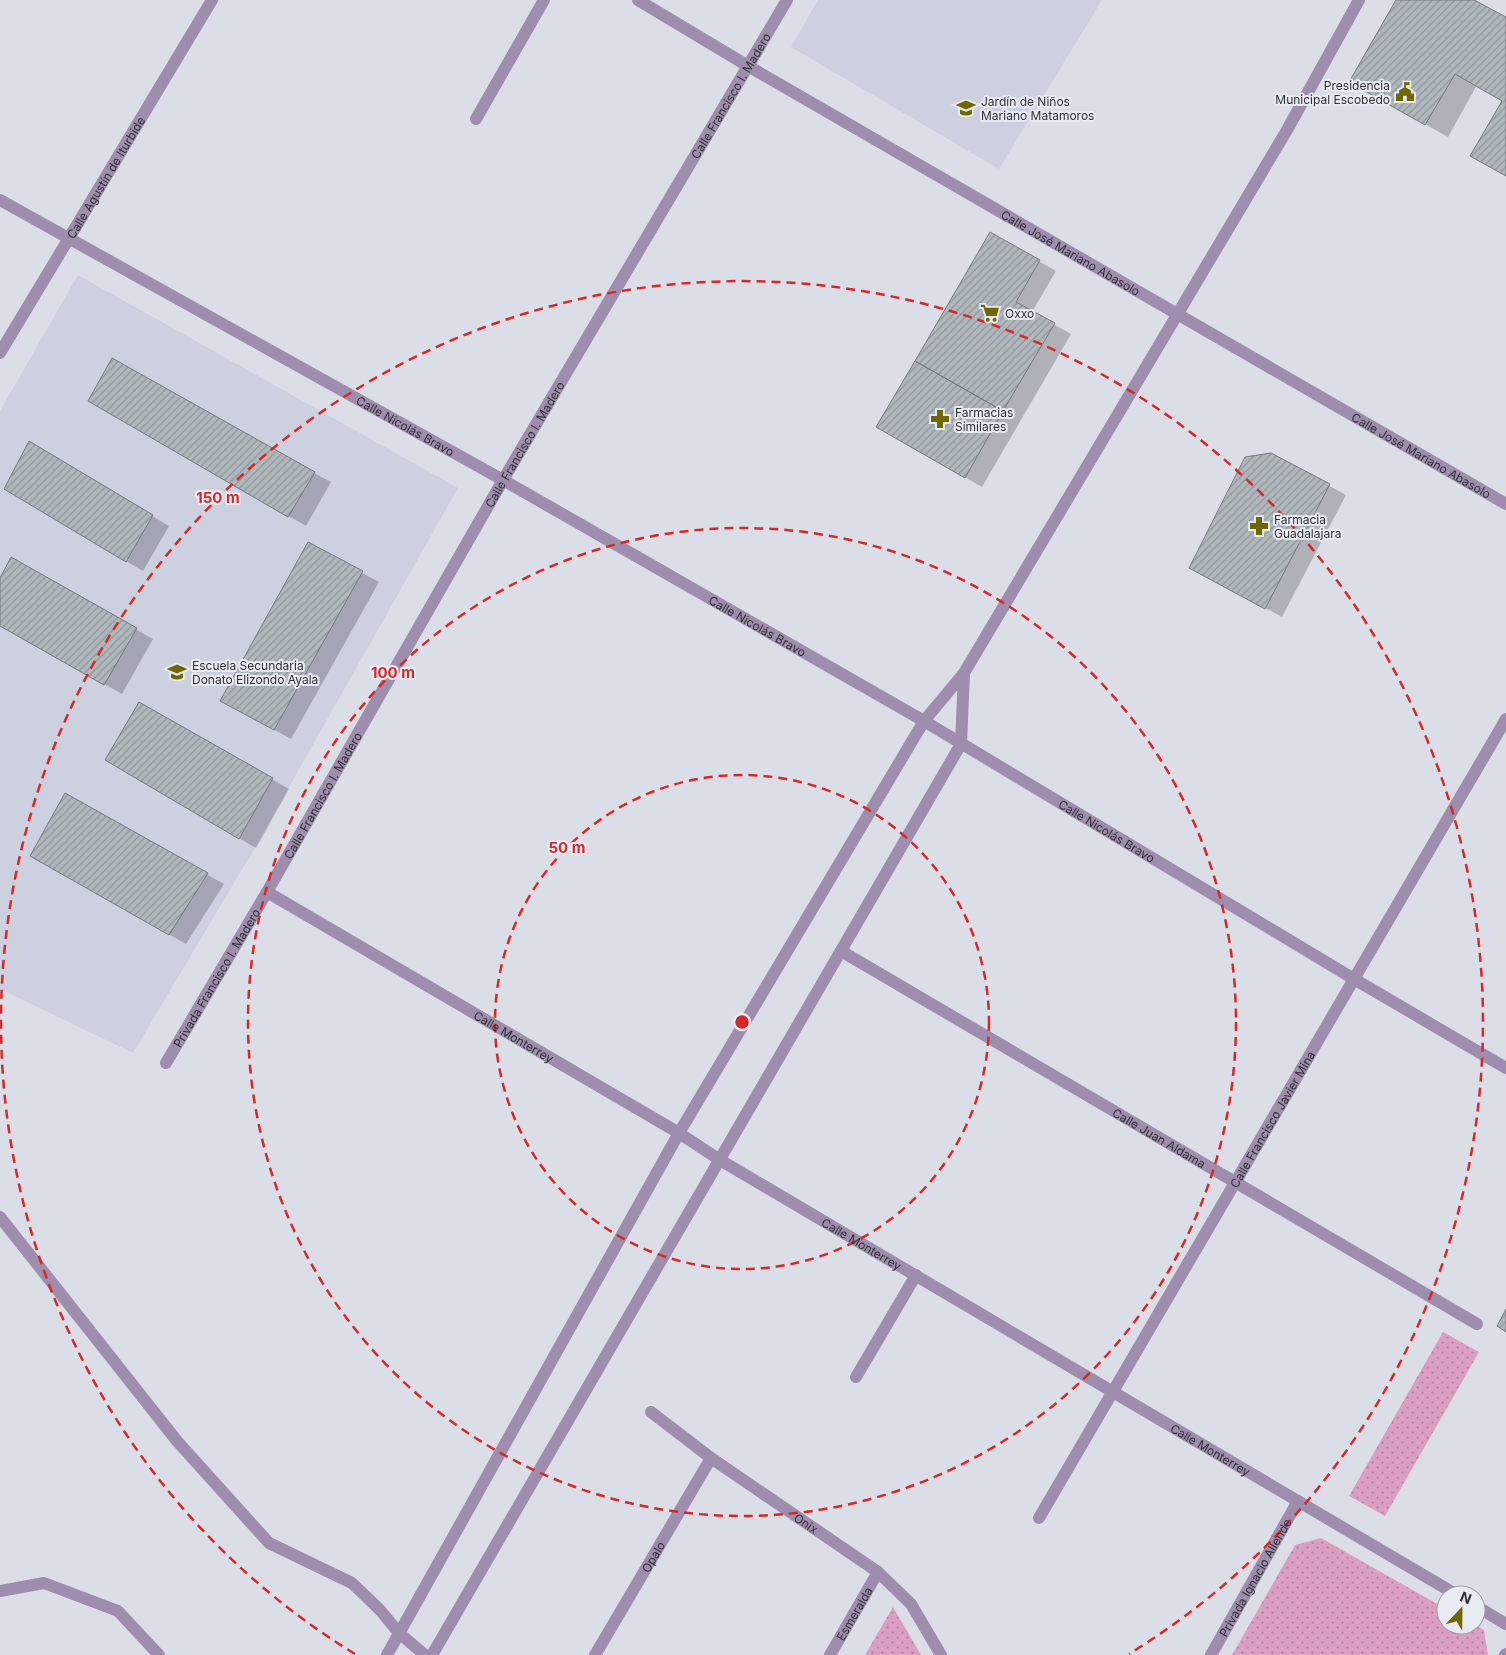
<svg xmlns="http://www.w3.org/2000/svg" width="1506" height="1655" font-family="Inter,sans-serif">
<defs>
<pattern id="park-dots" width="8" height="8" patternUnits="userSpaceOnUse" patternTransform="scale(1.25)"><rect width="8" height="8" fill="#dba0c1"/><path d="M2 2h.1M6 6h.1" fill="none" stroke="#b2839d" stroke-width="1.8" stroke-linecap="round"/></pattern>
<pattern id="building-hatch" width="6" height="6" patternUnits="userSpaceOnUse" patternTransform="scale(1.25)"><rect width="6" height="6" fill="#b0b8bd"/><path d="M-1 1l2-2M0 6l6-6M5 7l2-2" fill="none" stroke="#90969a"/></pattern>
</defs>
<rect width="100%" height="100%" fill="#dcdee7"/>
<!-- built -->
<path fill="#ccd0df" d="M818,0H1102L999,169L791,47Z
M78,275L458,488L250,856L133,1053L0,989V411Z"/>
<!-- park -->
<path fill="url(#park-dots)" d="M1443,1332L1479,1352L1385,1516L1349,1496Z
M1321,1538L1446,1609V1625H1475L1484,1630L1488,1655H1232L1295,1545Z
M893,1607L921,1655H865Z"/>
<!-- shadow -->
<path fill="#0003" d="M1397,0H1471L1506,20V175L1504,100L1477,85L1448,137L1350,82Z
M991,234L1056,271L1032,312L1071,334L982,487L878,427Z
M89,401L314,473L331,482L306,526Z
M30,443L169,526L143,571L126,561Z
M1271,454L1346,495L1282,617L1207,577Z
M308,544L379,582L291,739L238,710Z
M12,559L153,639L122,694L0,624V581Z
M139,703L289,789L256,848L106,760Z
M66,795L224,884L186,944L32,856Z"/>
<!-- building -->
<path fill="url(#building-hatch)" stroke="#737a80" d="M1396,0H1474L1506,17V176L1470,156L1502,101L1455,74L1425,125L1349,82Z
M990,232L1040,260L1016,302L1055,323L1003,411L915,361Z
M112,358L315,472L288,517L88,401Z
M915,361L1003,411L965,478L876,427Z
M29,441L153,515L126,562L4,489Z
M1271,453L1330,484L1265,609L1189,568L1245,457Z
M308,542L363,571L274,730L220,701Z
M11,557L137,628L104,685L0,626V578Z
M139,702L273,778L239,839L105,760Z
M65,793L208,873L169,935L30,856Z
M1506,1309V1332L1497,1326Z"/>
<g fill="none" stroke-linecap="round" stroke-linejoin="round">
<!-- minor -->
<g stroke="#9f8dae" stroke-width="12">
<path id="s1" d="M638,0L748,66L1506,504"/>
<path d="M476,119L544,0"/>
<path id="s2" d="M0,200L503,480L924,721L1354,979L1506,1068"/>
<path id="s3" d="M0,353L212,0"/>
<path id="s4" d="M267,892L679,1133L720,1160L1457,1595"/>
<path id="s5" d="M841,951L1477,1324"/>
<path id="s6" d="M166,1063L267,892L503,480L787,0"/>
<path d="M0,1217L177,1441L269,1543L352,1583L380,1610L399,1633L425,1655"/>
<path d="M856,1377L916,1275"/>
<path id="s7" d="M651,1412L711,1458L878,1572L911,1604L941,1655"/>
<path id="s8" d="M1039,1518L1506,719"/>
<path d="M0,1591L44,1583L118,1611L159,1655"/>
<path d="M1476,1606L1506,1624"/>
<path d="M387,1655L679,1133L924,721L964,673L1287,130L1359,0"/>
<path d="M432,1655L961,744L964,673"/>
<path id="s9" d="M595,1655L711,1458"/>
<path id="s10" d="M830,1655L878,1572"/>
<path id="s11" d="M1211,1655L1298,1501"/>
<path d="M1505,1655L1506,1654"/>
</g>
</g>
<!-- distance rings -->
<g fill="none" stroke="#d62828" stroke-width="2.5" stroke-dasharray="9 6">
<circle cx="742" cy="1022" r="247"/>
<circle cx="742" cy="1022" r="494"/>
<path d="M355 1654A741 741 0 1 1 1129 1654"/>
</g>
<!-- icons -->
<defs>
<g id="civic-bare" transform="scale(1.5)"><path d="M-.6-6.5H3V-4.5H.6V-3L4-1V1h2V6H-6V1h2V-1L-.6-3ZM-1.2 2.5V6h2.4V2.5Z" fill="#6f6700" stroke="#e9ebf4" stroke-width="2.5" paint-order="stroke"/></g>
<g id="school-bare" transform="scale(1.5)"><path d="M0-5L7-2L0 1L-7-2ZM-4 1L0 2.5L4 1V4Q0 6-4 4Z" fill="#6f6700" stroke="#e9ebf4" stroke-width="2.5" paint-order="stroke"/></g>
<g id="supermarket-bare" transform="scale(1.5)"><path d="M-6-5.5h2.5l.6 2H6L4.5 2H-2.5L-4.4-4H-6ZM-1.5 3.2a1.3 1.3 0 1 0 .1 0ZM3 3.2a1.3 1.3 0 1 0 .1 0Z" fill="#6f6700" stroke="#e9ebf4" stroke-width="2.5" paint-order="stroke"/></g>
<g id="pharmacy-bare" transform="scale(1.5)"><path d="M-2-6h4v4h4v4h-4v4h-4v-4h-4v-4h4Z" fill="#6f6700" stroke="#e9ebf4" stroke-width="2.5" paint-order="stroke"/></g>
</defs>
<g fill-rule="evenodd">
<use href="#civic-bare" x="1405" y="92"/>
<use href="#school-bare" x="966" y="108"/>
<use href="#supermarket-bare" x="990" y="313"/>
<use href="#pharmacy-bare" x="940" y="419"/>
<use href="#pharmacy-bare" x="1259" y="526"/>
<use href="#school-bare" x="177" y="672"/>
</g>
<g text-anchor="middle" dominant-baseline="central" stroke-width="4" stroke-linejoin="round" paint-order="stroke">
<!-- poi labels -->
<g font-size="12" fill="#2f3033" stroke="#e9ebf4" text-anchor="start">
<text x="1390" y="85" text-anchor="end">Presidencia<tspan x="1390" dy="14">Municipal Escobedo</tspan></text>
<text x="981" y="101">Jardín de Niños<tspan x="981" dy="14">Mariano Matamoros</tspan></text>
<text x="1005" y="313">Oxxo</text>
<text x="955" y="412">Farmacias<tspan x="955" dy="14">Similares</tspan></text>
<text x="1274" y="519">Farmacia<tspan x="1274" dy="14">Guadalajara</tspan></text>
<text x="192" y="665">Escuela Secundaria<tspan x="192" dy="14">Donato Elizondo Ayala</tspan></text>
</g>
<!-- street labels -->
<g font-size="12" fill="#2f3033" stroke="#e9ebf4">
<text stroke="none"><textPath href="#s6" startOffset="1120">Calle Francisco I. Madero</textPath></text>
<text stroke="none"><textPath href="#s3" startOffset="205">Calle Agustín de Iturbide</textPath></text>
<text stroke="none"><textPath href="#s1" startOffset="501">Calle José Mariano Abasolo</textPath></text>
<text stroke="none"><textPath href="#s2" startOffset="464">Calle Nicolás Bravo</textPath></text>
<text stroke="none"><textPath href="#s6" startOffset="715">Calle Francisco I. Madero</textPath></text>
<text stroke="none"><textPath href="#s1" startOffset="906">Calle José Mariano Abasolo</textPath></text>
<text stroke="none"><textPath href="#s2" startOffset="869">Calle Nicolás Bravo</textPath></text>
<text stroke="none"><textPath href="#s6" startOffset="310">Calle Francisco I. Madero</textPath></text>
<text stroke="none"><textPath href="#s2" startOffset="1274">Calle Nicolás Bravo</textPath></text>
<text stroke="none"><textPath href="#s6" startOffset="99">Privada Francisco I. Madero</textPath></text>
<text stroke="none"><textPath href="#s4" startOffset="286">Calle Monterrey</textPath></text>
<text stroke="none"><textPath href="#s8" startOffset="462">Calle Francisco Javier Mina</textPath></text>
<text stroke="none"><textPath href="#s5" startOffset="369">Calle Juan Aldama</textPath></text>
<text stroke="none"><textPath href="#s4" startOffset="691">Calle Monterrey</textPath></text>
<text stroke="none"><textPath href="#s4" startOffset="1096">Calle Monterrey</textPath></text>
<text stroke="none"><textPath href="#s7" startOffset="191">Onix</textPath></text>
<text stroke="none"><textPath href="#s9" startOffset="114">Opalo</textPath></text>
<text stroke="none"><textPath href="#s11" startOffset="89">Privada Ignacio Allende</textPath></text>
<text stroke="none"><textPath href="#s10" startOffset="48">Esmeralda</textPath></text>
</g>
</g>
<circle cx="742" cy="1022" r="8" fill="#d62828" stroke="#e9ebf4" stroke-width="2.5"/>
<g font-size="15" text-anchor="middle" font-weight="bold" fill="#d62828" stroke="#e9ebf4" stroke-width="4" stroke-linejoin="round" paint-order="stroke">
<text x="218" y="503">150 m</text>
<text x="393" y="678">100 m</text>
<text x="567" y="853">50 m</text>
</g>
<!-- north arrow -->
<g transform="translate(1461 1610) rotate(22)"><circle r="24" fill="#e9ebf4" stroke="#9fa0a7"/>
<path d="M0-4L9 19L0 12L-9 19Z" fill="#6f6700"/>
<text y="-8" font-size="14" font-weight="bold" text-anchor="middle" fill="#2f3033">N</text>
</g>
</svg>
